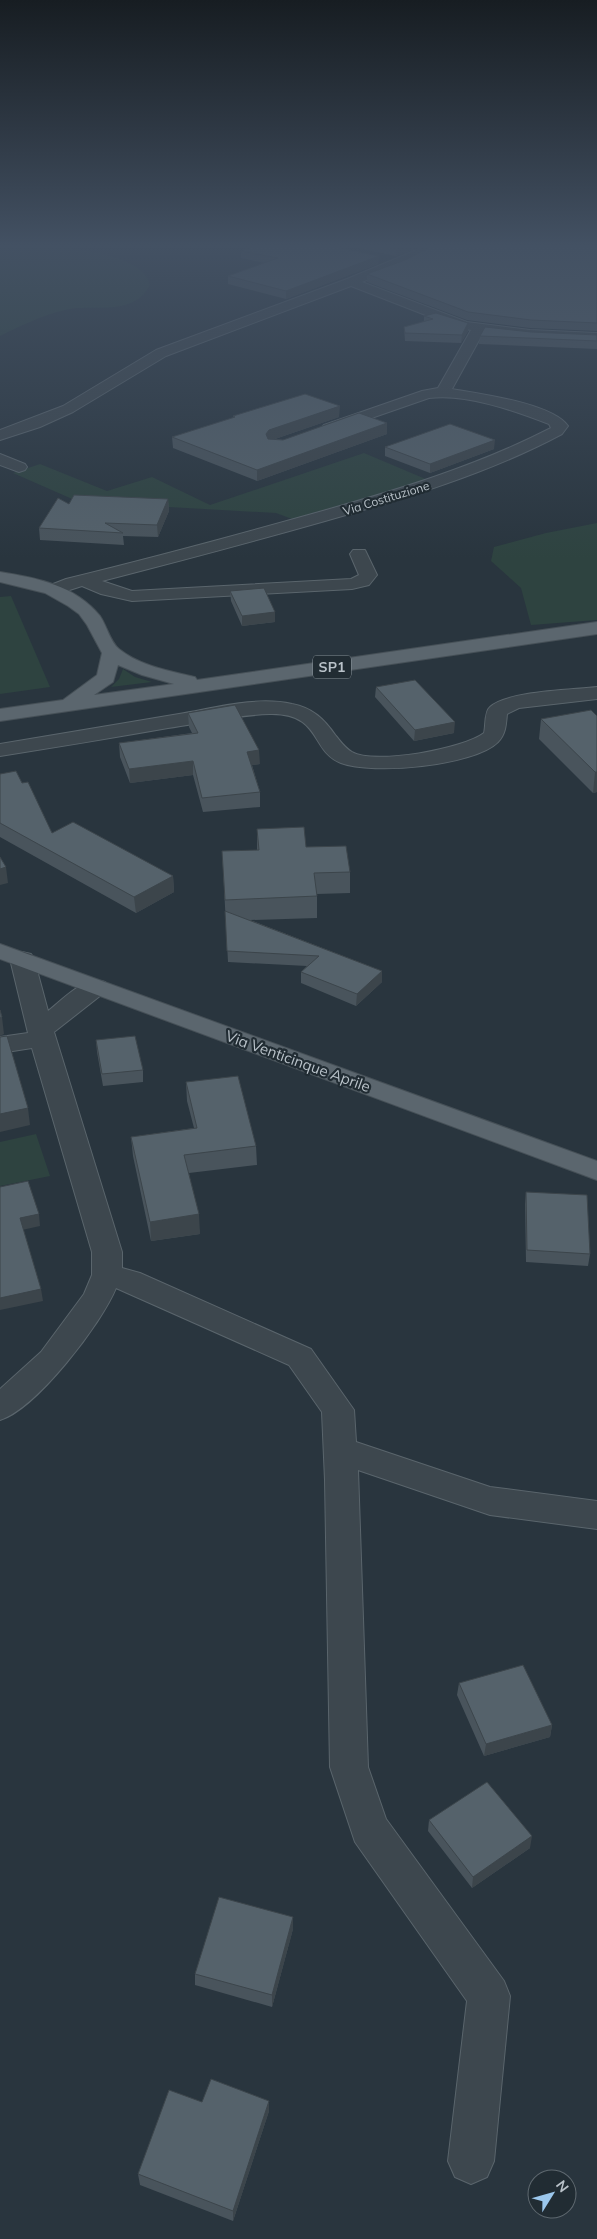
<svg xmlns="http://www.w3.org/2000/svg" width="597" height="2239" font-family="Mulish,sans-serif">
<rect width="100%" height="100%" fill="#29353e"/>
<!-- green -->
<path fill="#2e4340" d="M0,244C33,244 141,246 150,285C133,318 93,303 65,310C43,315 20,326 0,336Z
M364,453L428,480L292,519L276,513L79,502L13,473L40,464L107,491L152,477L210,505Z
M597,523V620L531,625L521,588L491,561L494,547L546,533Z
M11,596L50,687L0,694V597Z
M123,669L135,677L152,682L111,687L119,679Z
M36,1134L50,1176L0,1186V1142Z"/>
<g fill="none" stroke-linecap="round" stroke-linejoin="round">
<!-- minor casing -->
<g stroke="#5a656c" stroke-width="2">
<path id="minor" d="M431,244H447L445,247L362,282L467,322L530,330L597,333V341L530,338L483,333L452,389C479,394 552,403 568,426L562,434C487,474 406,498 325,521C251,542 176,562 102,581L132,591L351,579L359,575L350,554L353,550H365L377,575L369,585L352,589L132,601L101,594L82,586L54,595L48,594L45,590L48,586L66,579C148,559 230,537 312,514C394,491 475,467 551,428L549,424C515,411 466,393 429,398L334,431H324L321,428L324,425L422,391L438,388L471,330L459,328L351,286L166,356L73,412L40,427L0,440V430L63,406L156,350L347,279Z
M0,454L25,464L27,467L25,470L19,472L0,465Z
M597,687V699L519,708L507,714C506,724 506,734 498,742C474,766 372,775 341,763C310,751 322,713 270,714C236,715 202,723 168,728C112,738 56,747 0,756V744C60,734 120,724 179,714C215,708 256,696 292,704C313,708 324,719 336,736C341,742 345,748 352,752C375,765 463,749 484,733C486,726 484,712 490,707C507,691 572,690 597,687Z
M22,952L31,954L34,959L48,1011C64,999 83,976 105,982L109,987L105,992L54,1032L122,1252V1268L140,1273L311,1349L354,1410L356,1442L490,1487L597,1501V1529L490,1515L358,1470L368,1767L386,1819L504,1981L510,1996L494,2161L487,2177L471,2184L455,2177L448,2161L467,2001L355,1842L330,1767L325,1480L322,1412L289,1365L116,1288C102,1323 36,1409 0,1420V1389L41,1352L84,1294L92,1275V1252L32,1048L0,1053V1037L28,1033L10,959L13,954Z"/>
</g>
<!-- major casing -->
<g stroke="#465057" stroke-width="2">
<path id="major" d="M0,572C37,578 75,585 100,616C107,626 110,642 119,649C140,666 170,671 195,677L197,680L597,622V634L0,721V709L63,700L97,675L102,653L87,625L79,614L68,606L45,593L0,582ZM118,665L142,675L174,684L94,695L113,682Z
M0,944L597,1161V1180L0,959Z"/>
</g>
<!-- minor -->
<use href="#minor" fill="#3d474e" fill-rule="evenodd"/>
<!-- major -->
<use href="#major" fill="#5b666e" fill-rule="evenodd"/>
</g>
<!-- wall -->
<path fill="#49545c" d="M339,244H426L396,256Z
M597,244V331L530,328L467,320L367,282V274L405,260Z
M241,251L379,256L378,264L286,299L228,284V276L265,263L241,258Z
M424,316L468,323V331L461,343L405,341L404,327L424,322Z
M531,332L597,335V349L479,344L480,336Z
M233,416L339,417L275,439L283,440L387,423V434L257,481L173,448L172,437L233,418Z
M385,447L494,449L430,473L385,456Z
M168,499L169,511L158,537L123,536L124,545L40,540L39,528L69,504Z
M230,591L275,622L242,626L231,601Z
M376,687L454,733L414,741L375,697Z
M188,713L260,764L252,765L260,792V807L203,812L193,775L130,783L120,757L119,743L192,733L189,727Z
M597,716V792L593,793L539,739L541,719Z
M0,774L22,783L52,833L173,876L174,892L136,913L0,837Z
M257,829L306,847L350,872V893L317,894V918L250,920L382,971V982L356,1006L301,983V972L307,966L228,962L222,851L257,850Z
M96,1040L143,1070V1082L103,1086L97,1052Z
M186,1082L256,1146L257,1165L189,1173L200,1234L151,1241L133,1156L131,1137L194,1128L187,1101Z
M526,1192L590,1254L588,1266L526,1262L525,1204Z
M459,1683L552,1725L550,1737L484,1756L457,1695Z
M429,1820L530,1848L472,1888L428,1831Z
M293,1917V1929L272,2007L195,1985V1974Z
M269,2101V2111L233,2221L140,2185L138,2174L202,2102Z"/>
<!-- shaded-wall -->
<path fill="#3c454b" d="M408,244H426L396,256V249Z
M379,256L378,264L286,299V291Z
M468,323V331L461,343L462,335Z
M340,406L339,417L269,441L266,434L269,430Z
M387,423V434L257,481V470Z
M495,440L494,449L430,473V464Z
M168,499L169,511L158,537L157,525Z
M275,612V622L242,626V616Z
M455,722L454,733L414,741L415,730Z
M259,750L260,764L247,766V752Z
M193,761V775L130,783L129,769Z
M595,772H597V792L593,793Z
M6,867L8,883L0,885V869Z
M173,876L174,892L136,913L134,897Z
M382,971V982L356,1006L357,994Z
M2,1017L4,1034L0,1036V1018Z
M28,1108L30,1125L0,1132V1114Z
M39,1214L40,1226L22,1230L20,1218Z
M199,1214L200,1234L151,1241L150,1222Z
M41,1289L43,1301L0,1310V1298Z
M552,1725L550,1737L484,1756L486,1744Z
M532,1836L530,1848L472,1888L473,1877Z
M293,1917V1929L272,2007V1995Z
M269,2101V2111L233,2221V2211Z"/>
<!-- building -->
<path fill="#55626b" stroke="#3c454b" d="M260,244H320L379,256L286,291L228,276L278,258L241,251Z
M374,244H408L396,249Z
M437,244H597V323L531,320L468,312L367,274L405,260Z
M436,313L468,323L462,335L405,333L404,327L433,319L424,316Z
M485,327L531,332L597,335V341L480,336Z
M305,394L340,406L269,430L266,434L268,439L283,440L359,413L387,423L257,470L172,437L235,417L233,416Z
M450,424L495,440L430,464L385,447Z
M74,495L168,499L157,525L105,523L123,533L39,528L58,498L69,504Z
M264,588L275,612L242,616L230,591Z
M415,680L455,722L415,730L376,687Z
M235,705L259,750L247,752L260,792L202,798L193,761L129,769L119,743L198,733L188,713Z
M591,710L597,716V772H595L541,719Z
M16,771L22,783L28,782L52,833L73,822L173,876L134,897L0,823V774Z
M304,827L306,847L346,846L350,872L314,873L317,896L225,900L222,851L259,850L257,829Z
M0,857L6,867L0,869Z
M225,911L382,971L357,994L301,972L319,956L227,951Z
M0,1010L2,1017L0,1018Z
M7,1036L28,1108L0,1114V1037Z
M135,1036L143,1070L102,1074L96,1040Z
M238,1076L256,1146L184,1155L199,1214L150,1222L131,1137L197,1128L186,1082Z
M28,1181L39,1214L20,1218L41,1289L0,1298V1187Z
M526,1192L587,1195L590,1254L527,1250Z
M523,1665L552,1725L486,1744L459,1683Z
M487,1782L532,1836L473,1877L429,1820Z
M219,1897L293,1917L272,1995L195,1974Z
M211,2079L269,2101L233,2211L138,2174L169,2090L202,2102Z"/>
<!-- sky -->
<linearGradient id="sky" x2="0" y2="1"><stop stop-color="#171d22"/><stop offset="0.44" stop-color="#435163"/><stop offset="1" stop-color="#435163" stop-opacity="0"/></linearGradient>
<rect width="597" height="558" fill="url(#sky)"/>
<g text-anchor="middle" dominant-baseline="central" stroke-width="4.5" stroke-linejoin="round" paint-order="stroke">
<!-- far-street labels -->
<g font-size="12" fill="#b9c2c9" stroke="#212c33">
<text transform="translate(386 498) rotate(-17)">Via Costituzione</text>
</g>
<!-- shield labels -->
<rect fill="#212c33" stroke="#8b959c" stroke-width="1" x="313" y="655.5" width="38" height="23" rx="4"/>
<g font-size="14" font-weight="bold" fill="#b9c2c9">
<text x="332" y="667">SP1</text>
</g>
<!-- street labels -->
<g font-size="15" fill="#b9c2c9" stroke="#212c33">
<text transform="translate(298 1061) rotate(20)">Via Venticinque Aprile</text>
</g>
</g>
<!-- north arrow -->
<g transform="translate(552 2194) rotate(53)"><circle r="24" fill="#212c33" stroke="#5e686f"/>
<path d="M0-4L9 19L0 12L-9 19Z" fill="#9bc7ec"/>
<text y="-8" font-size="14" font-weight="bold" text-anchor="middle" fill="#b9c2c9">N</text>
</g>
</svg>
